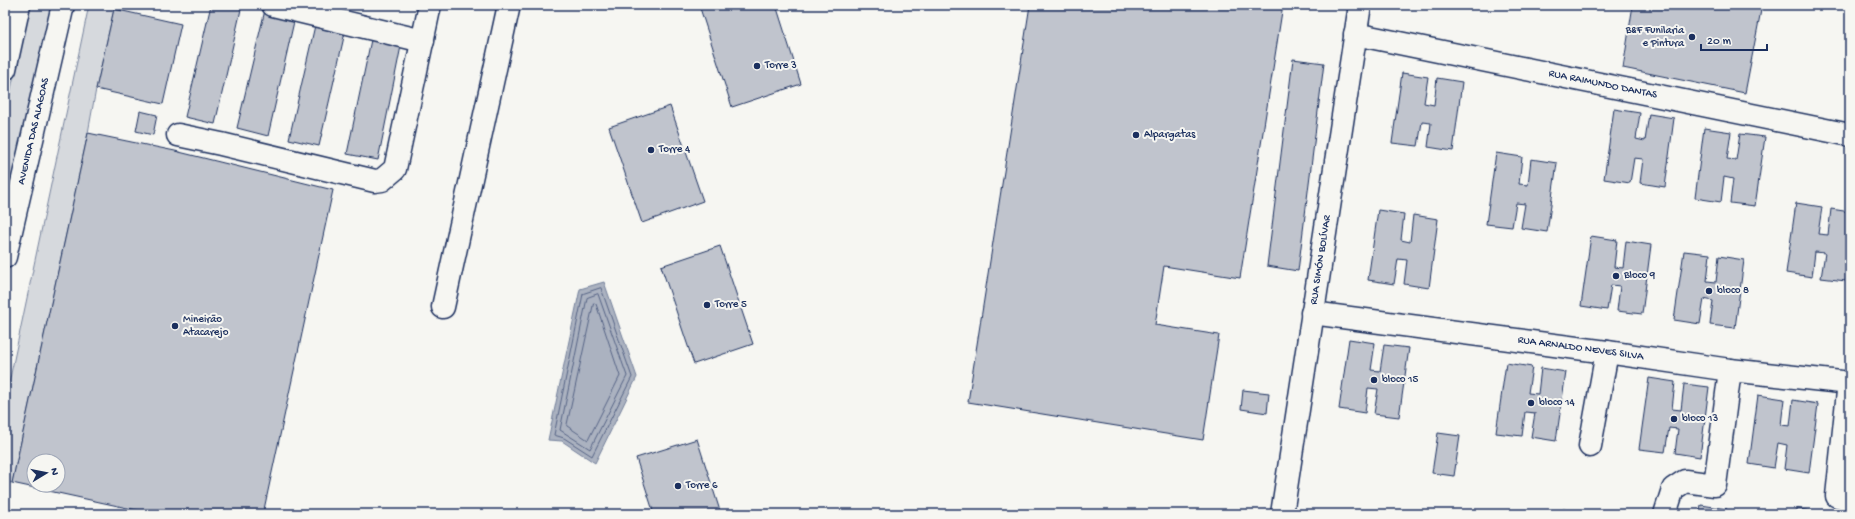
<svg xmlns="http://www.w3.org/2000/svg" width="1855" height="519" font-family="'Gochi Hand',sans-serif">
<rect width="100%" height="100%" fill="#f6f6f2"/>
<filter id="ink" filterUnits="userSpaceOnUse"><feTurbulence type="fractalNoise" baseFrequency=".025" numOctaves="2"/><feDisplacementMap in="SourceGraphic" scale="8" xChannelSelector="R" yChannelSelector="G"/><feConvolveMatrix kernelMatrix="1 2 1 2 8 2 1 2 1" color-interpolation-filters="sRGB"/></filter>
<g filter="url(#ink)">
<!-- green -->
<path fill="#d6d9dd" stroke="#78849e" d="M29,5H55L5,221V117Z
M89,5H124L123,11L114,9L96,89L88,133L12,483L5,482V402Z"/>
<!-- water -->
<path fill="#abb2c0" stroke="#717e99" d="M604,282L637,377L595,463L562,441L548,440L580,289Z"/>
<g fill="none" stroke-linecap="round" stroke-linejoin="round">
<!-- shore -->
<path stroke="#556385" stroke-width="1" d="M601,288L632,377L592,456L564,438L554,435L583,294Z
M598,294L627,376L590,449L560,430L587,298Z
M594,303L596,304L620,376L588,440L567,426Z"/>
</g>
<!-- building -->
<path fill="#c0c4cd" stroke="#1b2f5e" fill-rule="evenodd" d="M211,5H242L215,124L185,117Z
M710,5H776L801,84L732,107L700,8Z
M1030,5H1283L1240,278L1164,266L1155,325L1219,335L1203,440L968,402Z
M1633,5H1762L1745,93L1623,68Z
M114,9L181,24L163,104L96,89Z
M265,10L295,17L268,136L237,128Z
M316,21L346,28L319,146L289,139Z
M372,35L402,41L378,160L347,154Z
M1293,59L1324,63L1298,271L1267,266Z
M1402,73L1428,77L1424,103L1434,105L1437,78L1462,82L1453,151L1428,147L1431,123L1422,122L1418,146L1392,143Z
M670,106L703,201L642,223L609,127Z
M1614,109L1640,113L1636,139L1645,141L1649,114L1674,118L1665,187L1640,183L1643,159L1634,158L1630,183L1604,179Z
M140,111L157,115L153,135L136,131Z
M1704,128L1731,132L1727,159L1736,160L1740,134L1765,137L1755,206L1730,203L1733,179L1724,177L1721,202L1695,198Z
M88,133L175,151L333,190L263,514H155L12,483ZM34,461H58V485H34Z
M1496,153L1522,157L1519,184L1528,185L1531,159L1557,163L1547,232L1521,228L1525,204L1516,203L1512,227L1486,224Z
M1796,203L1822,207L1818,234L1828,235L1831,209L1850,212V256L1846,281L1821,278L1825,253L1815,252L1812,277L1786,273Z
M1378,210L1404,214L1401,240L1410,242L1413,215L1438,219L1429,288L1404,284L1407,260L1398,259L1394,284L1368,280Z
M1591,236L1617,240L1614,267L1623,268L1626,241L1651,245L1642,314L1617,311L1620,286L1611,285L1607,310L1581,306Z
M720,246L753,344L694,364L661,266Z
M1684,251L1710,254L1707,281L1716,282L1719,256L1744,260L1735,328L1710,325L1713,301L1704,299L1700,324L1674,320Z
M1349,339L1375,343L1371,370L1380,371L1384,345L1409,348L1399,417L1374,414L1378,389L1368,388L1365,413L1339,409Z
M1506,363L1532,367L1528,393L1538,394L1541,368L1566,372L1556,441L1531,437L1535,413L1525,412L1522,436L1496,433Z
M1649,378L1675,382L1672,409L1681,410L1684,384L1709,387L1700,457L1675,453L1678,429L1669,428L1665,452L1639,449Z
M1243,390L1269,393L1267,413L1241,409Z
M1758,395L1784,399L1781,425L1790,426L1793,400L1818,404L1809,473L1784,469L1787,445L1778,443L1774,468L1749,464Z
M1438,433L1460,436L1454,476L1432,473Z
M697,439L721,514H654L636,458Z
M1701,505L1727,509L1726,514H1699Z
M1563,509L1589,513V514H1563Z
M1797,509L1824,512L1823,514H1797Z
M1736,511L1761,514H1736Z"/>
<g fill="none" stroke-linecap="round" stroke-linejoin="round">
<!-- minor casing -->
<g stroke="#1b2f5e" stroke-width="25">
<g id="minor">
<path d="M273,5L423,41"/>
<path id="s1" d="M1355,34L1850,135"/>
<path d="M178,135L221,144L375,181L382,180L395,169L430,5"/>
<path d="M443,307L509,5"/>
<path id="s2" d="M1312,313L1607,352L1730,370L1850,383"/>
<path d="M1849,382L1837,496L1850,499"/>
<path d="M1590,446L1607,352"/>
<path id="s3" d="M1282,514L1360,5"/>
<path d="M1665,514L1673,489L1685,481L1715,485L1730,370"/>
</g>
</g>
<!-- major casing -->
<g stroke="#1b2f5e" stroke-width="25">
<g id="major">
<path d="M5,69L19,5"/>
<path id="s4" d="M5,257L63,5"/>
</g>
</g>
<!-- minor -->
<use href="#minor" stroke="#f6f6f2" stroke-width="22"/>
<!-- major -->
<use href="#major" stroke="#f6f6f2" stroke-width="22"/>
</g>
</g>
<!-- markers -->
<g fill="#1b2f5e" stroke="#f6f6f2" stroke-width="1.5">
<circle cx="1692" cy="37" r="4"/>
<circle cx="757" cy="66" r="4"/>
<circle cx="1136" cy="135" r="4"/>
<circle cx="651" cy="150" r="4"/>
<circle cx="1616" cy="276" r="4"/>
<circle cx="1709" cy="291" r="4"/>
<circle cx="707" cy="305" r="4"/>
<circle cx="175" cy="326" r="4"/>
<circle cx="1374" cy="380" r="4"/>
<circle cx="1531" cy="403" r="4"/>
<circle cx="1674" cy="419" r="4"/>
<circle cx="678" cy="486" r="4"/>
</g>
<g text-anchor="middle" dominant-baseline="central" stroke-width="4" stroke-linejoin="round" paint-order="stroke">
<!-- poi labels -->
<g font-size="11" fill="#1b2f5e" stroke="#f6f6f2" text-anchor="start">
<text x="1684" y="31" text-anchor="end">B&amp;F Funilaria<tspan x="1684" dy="13">e Pintura</tspan></text>
<text x="765" y="66">Torre 3</text>
<text x="1144" y="135">Alpargatas</text>
<text x="659" y="150">Torre 4</text>
<text x="1624" y="276">Bloco 9</text>
<text x="1717" y="291">bloco 8</text>
<text x="715" y="305">Torre 5</text>
<text x="183" y="320">Mineirão<tspan x="183" dy="13">Atacarejo</tspan></text>
<text x="1382" y="380">bloco 15</text>
<text x="1539" y="403">bloco 14</text>
<text x="1682" y="419">bloco 13</text>
<text x="686" y="486">Torre 6</text>
</g>
<!-- street labels -->
<g font-size="11" fill="#1b2f5e" stroke="#f6f6f2">
<text stroke="none"><textPath href="#s1" startOffset="253">RUA RAIMUNDO DANTAS</textPath></text>
<text stroke="none"><textPath href="#s4" startOffset="129">AVENIDA DAS ALAGOAS</textPath></text>
<text stroke="none"><textPath href="#s3" startOffset="257">RUA SIMÓN BOLÍVAR</textPath></text>
<text stroke="none"><textPath href="#s2" startOffset="271">RUA ARNALDO NEVES SILVA</textPath></text>
</g>
</g>
<!-- margin -->
<rect width="1855" height="519" fill="none" stroke="#f6f6f2" stroke-width="20"/>
<rect x="10" y="10" width="1835" height="499" fill="none" stroke="#1b2f5e" stroke-width="1.5" filter="url(#ink)"/>
<!-- north arrow -->
<g transform="translate(46 473) rotate(80)"><circle r="19" fill="#f6f6f2" stroke="#9ea6b7"/>
<path d="M0-3L7 15L0 10L-7 15Z" fill="#1b2f5e"/>
<text y="-6" font-size="11" font-weight="bold" text-anchor="middle" fill="#1b2f5e">N</text>
</g>
<!-- scale -->
<path d="M1701 44v6h66v-6" fill="none" stroke="#1b2f5e" stroke-width="2"/>
<text x="1707" y="44" font-size="12" fill="#1b2f5e" stroke="#f6f6f2" stroke-width="3" paint-order="stroke">20 m</text>
</svg>
